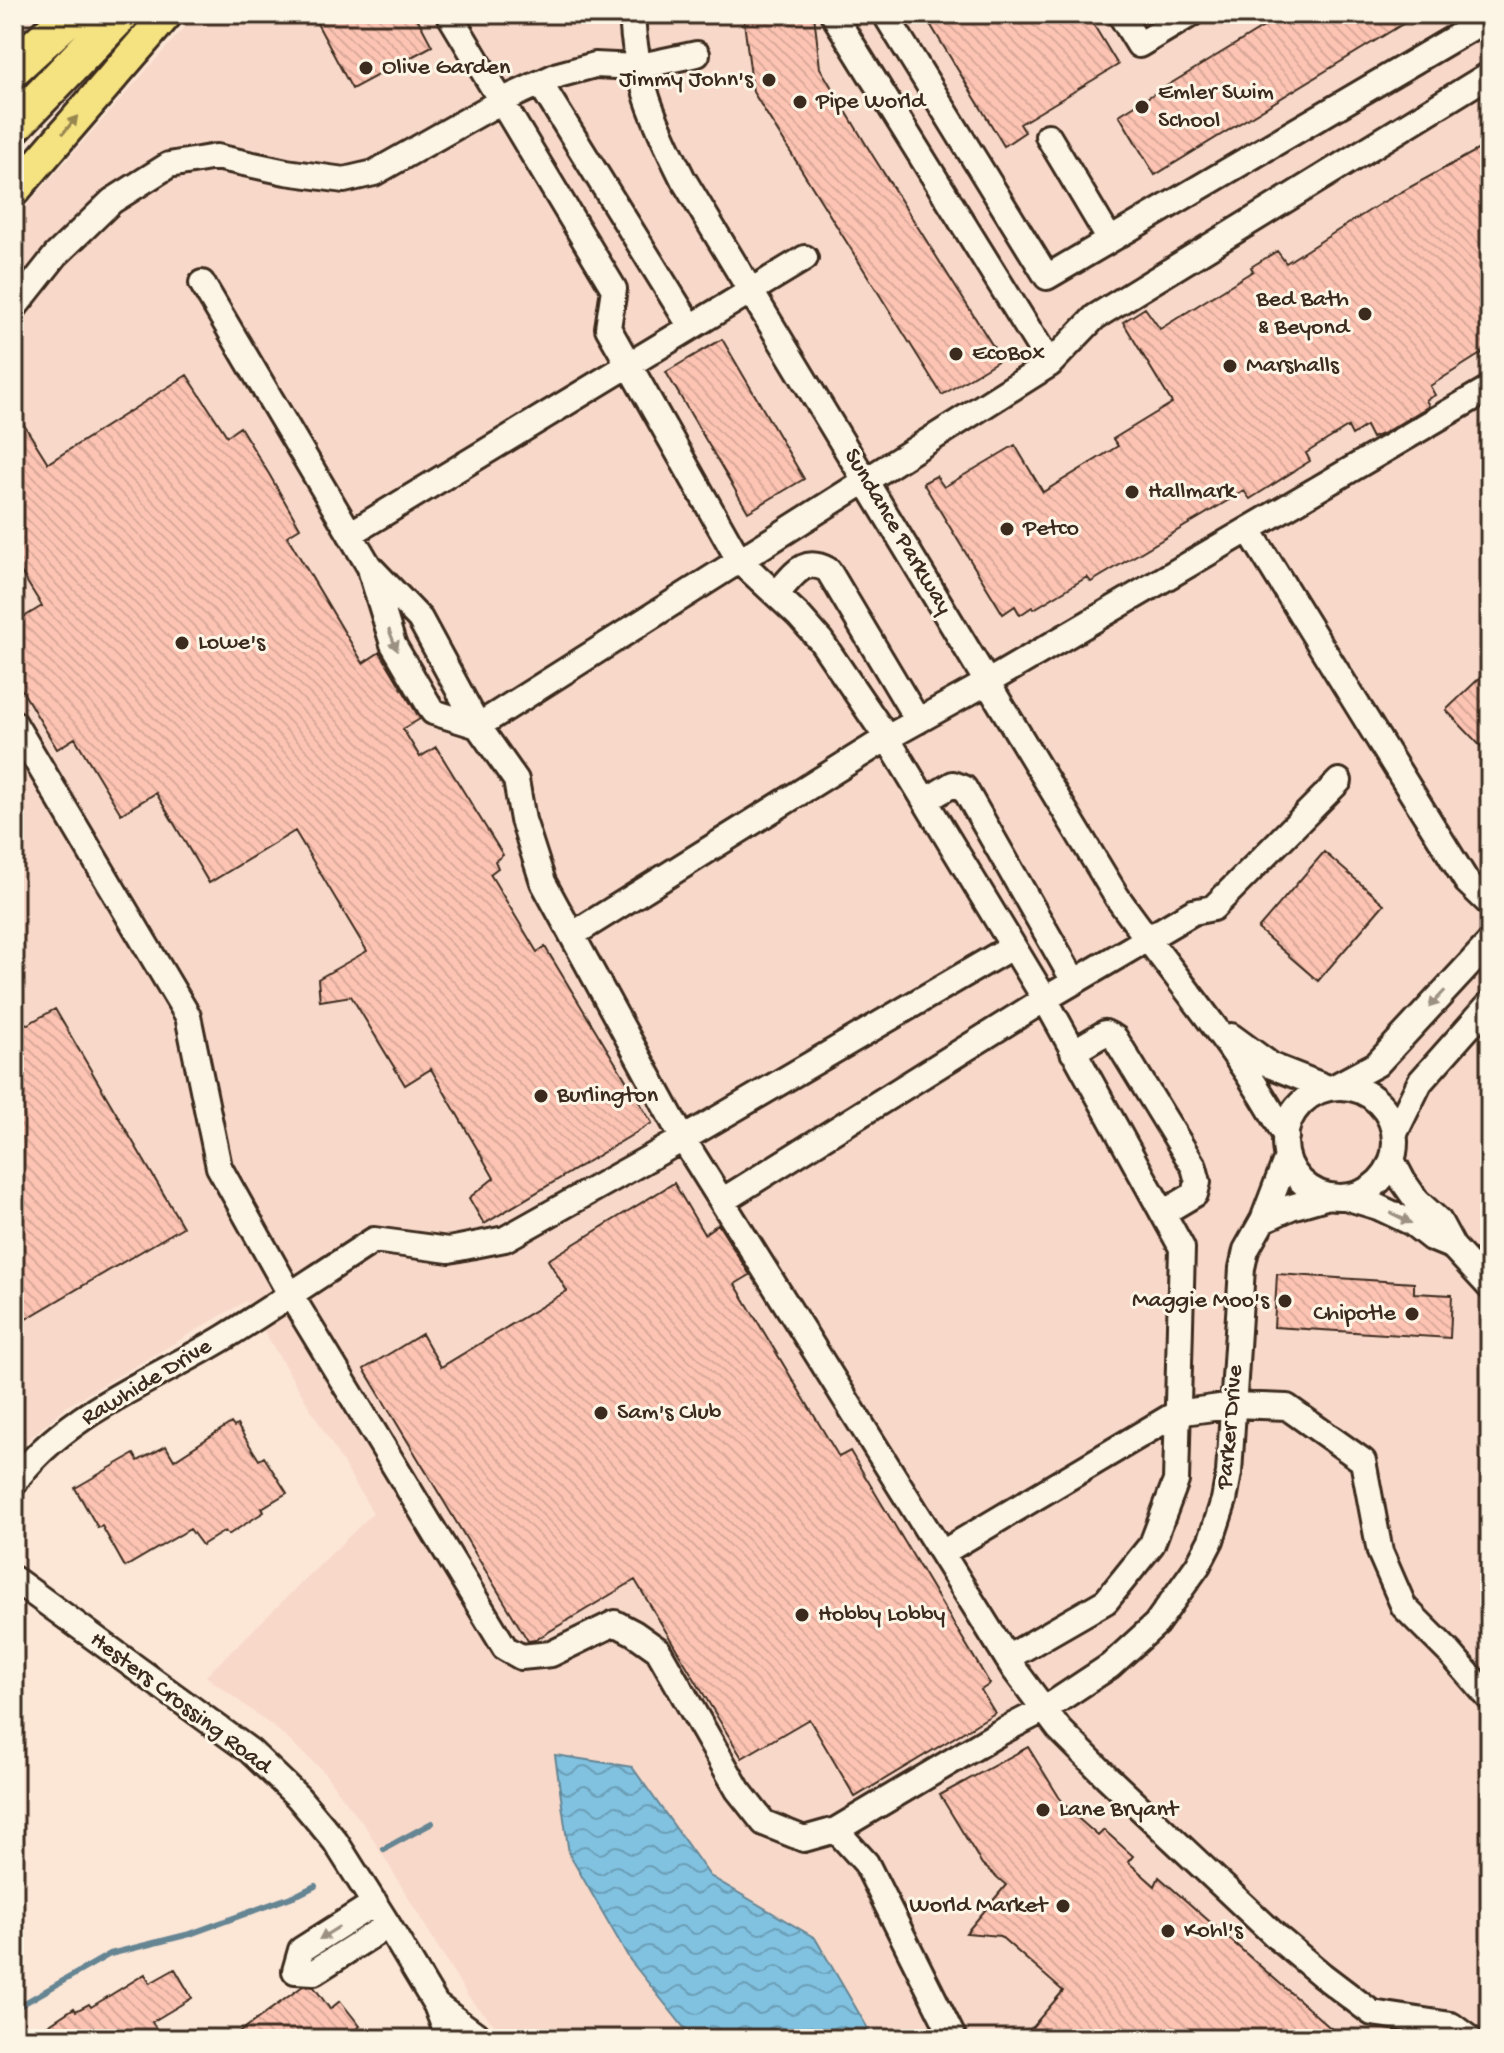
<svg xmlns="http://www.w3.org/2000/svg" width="1504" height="2053" font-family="'Gochi Hand',sans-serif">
<defs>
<pattern id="water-waves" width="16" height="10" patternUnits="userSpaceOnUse" patternTransform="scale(2)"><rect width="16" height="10" fill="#81c2e1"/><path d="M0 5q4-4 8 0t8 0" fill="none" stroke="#6b9eb6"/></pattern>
<pattern id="building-back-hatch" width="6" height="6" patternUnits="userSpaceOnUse" patternTransform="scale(2)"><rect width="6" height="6" fill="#fdc4b3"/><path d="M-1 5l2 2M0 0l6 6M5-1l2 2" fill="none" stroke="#daa99a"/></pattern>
</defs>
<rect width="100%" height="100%" fill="#fce6d6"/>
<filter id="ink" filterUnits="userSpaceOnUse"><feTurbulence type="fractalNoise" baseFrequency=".0125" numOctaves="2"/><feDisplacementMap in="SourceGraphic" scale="16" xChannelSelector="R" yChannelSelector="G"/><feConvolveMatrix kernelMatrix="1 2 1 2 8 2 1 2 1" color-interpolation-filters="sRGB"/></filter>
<g filter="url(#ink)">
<!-- built -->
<path fill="#f8d8c9" d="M196,14H1490V2039H507L467,1995L367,1829L323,1771L279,1731L206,1676L373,1513L246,1301L67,1406L14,1452V220Z"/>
<!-- water -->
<path fill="url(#water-waves)" stroke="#658593" stroke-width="2" d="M555,1755L632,1767L710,1876L815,1938L874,2039H693L630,1960L569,1854Z"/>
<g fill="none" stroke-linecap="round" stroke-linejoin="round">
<!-- stream -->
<path stroke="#658593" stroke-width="6" d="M384,1849L432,1823
M14,2009L110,1954L190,1934L299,1894L315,1886"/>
</g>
<!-- building -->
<path fill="url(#building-back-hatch)" stroke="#3b2a1e" stroke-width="2" d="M312,14H415L432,46L352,89Z
M743,14H814L820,68L873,156L1001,359L942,395L753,92Z
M924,14H1087L1118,65L1020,124L1025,132L1004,146Z
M1285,14H1419L1155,175L1119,115Z
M1490,143V348L1430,386L1435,395L1426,400L1429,406L1382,434L1372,438L1366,426L1352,435L1348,427L1306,453L1310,461L1250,499L1244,491L1091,582L1087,577L1034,609L1032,607L1020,615L1015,606L1003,614L923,483L936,476L944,487L1015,445L1043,492L1118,446L1113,439L1172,403L1123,322L1145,308L1160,329L1253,271L1251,267L1277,251L1286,263L1383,202Z
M722,339L804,479L748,512L666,372Z
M187,375L227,436L240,427L269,474L300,528L287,536L363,663L380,652L420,719L403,729L420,757L436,747L503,855L495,861L498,868L490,874L537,952L545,947L652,1123L484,1224L469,1198L494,1178L431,1069L405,1085L351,996L320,1001L318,979L367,951L295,831L209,883L156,793L121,814L75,738L57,749L14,677V623L42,606L14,561V409L48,463Z
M1490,668V756L1446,710Z
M1324,852L1384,904L1318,981L1258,929Z
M55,1009L183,1227L14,1326V1021L28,1024Z
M674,1183L704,1234L718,1224L750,1275L735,1284L839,1457L850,1451L990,1684L981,1690L995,1713L855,1797L809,1719L742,1758L635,1580L535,1640L528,1641L364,1369L422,1334L441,1367L567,1291L548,1260Z
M1277,1274L1414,1283V1293L1452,1295L1450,1338L1274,1327Z
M231,1423L234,1427L237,1425L259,1460L264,1457L287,1493L262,1508L264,1512L228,1535L225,1531L202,1545L190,1529L125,1567L102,1526L98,1528L75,1488L134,1454L138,1461L166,1446L174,1460Z
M1028,1747L1059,1797L1071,1812L1098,1836L1104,1830L1133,1856L1128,1862L1155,1886L1159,1877L1343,2039H1022L1063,1991L1000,1936L966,1933L1006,1885L982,1864L940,1795Z
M175,1969L192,1998L152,2022L163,2039H27L74,2008L76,2011L89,2004L91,2007L145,1974L150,1983Z
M303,1986L314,1987L330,2009L340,2001L360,2026L344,2039H230Z"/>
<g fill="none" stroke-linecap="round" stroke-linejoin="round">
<!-- minor casing -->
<g stroke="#3b2a1e" stroke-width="30">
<path id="minor" d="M449,14L614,289L608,328L739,560L799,616L821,641L887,738L1045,999L1182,1248L1176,1481L1152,1544L1106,1601L1007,1658
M632,14C635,80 654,121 683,179L1117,897C1175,979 1239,1049 1286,1137
M833,14L1050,364
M885,14L1047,277L1490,17
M1120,14L1139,45L1191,14
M540,83L691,327
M1048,136L1110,240
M202,283L369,566L420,619L478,726L516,780L523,820L543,882L683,1139L1014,1669L1059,1729L1106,1776L1278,1938L1322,1975L1372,2013L1451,2025L1470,2039
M14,308L56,255L112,201L169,165L216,157L286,172L344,180L374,173L503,100L558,75L595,65L636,67L697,54
M1249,530L1467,882L1490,904
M350,534L805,258
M371,572L393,644L433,712L478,726L1050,364L1095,317L1490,74
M776,594C794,576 802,556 828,570L918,721
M14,723L188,1016L219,1167L290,1294L505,1648L521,1657L551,1654L615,1623L634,1633L658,1650L738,1790L764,1823L804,1839L836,1830L999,1733L1045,1709L1110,1666L1156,1624L1198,1565L1211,1540L1224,1500L1229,1473L1242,1268L1246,1250L1263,1220L1287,1157
M925,801L953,784L964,788L1074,981
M572,935L887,738L988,682L1490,388
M1231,1036L1272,1066L1328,1088
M1073,1052L1105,1033L1115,1038L1194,1167L1198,1182L1195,1194L1163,1213
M1336,1086L1377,1064L1490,942
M1285 1142a55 55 0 1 1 110 0a55 55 0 1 1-110 0Z
M1395,1133L1420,1082L1490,1003
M1392,1160L1403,1181L1417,1201L1439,1221L1453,1247L1490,1287
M1345,1197L1378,1207L1412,1223L1431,1238L1453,1247
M722,1201L1045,999L1193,912L1213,908L1339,781
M1263,1220L1291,1207L1329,1196
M14,1483C62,1414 155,1380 225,1337C275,1306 324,1272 374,1240L449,1250L505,1239L683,1139L1013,946
M942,1553L1177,1413L1234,1405L1287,1407L1363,1461L1380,1552L1404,1607L1450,1653L1490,1699
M14,1579L250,1751L298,1797L335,1841L388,1925L436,2005L449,2039
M836,1830L866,1863L954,2039
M375,1903L301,1950L295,1971L314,1972L388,1925
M436,2005L482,2039"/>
</g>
<!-- major casing -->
<g stroke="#3b2a1e" stroke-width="36">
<path id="major" d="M14,191L167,14"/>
</g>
<!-- highway casing -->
<g stroke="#3b2a1e" stroke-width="42">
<path id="highway" d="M14,67L72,14
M14,125L121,14"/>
</g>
<!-- minor -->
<use href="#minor" stroke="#fcf5e5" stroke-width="24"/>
<!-- major -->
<use href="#major" stroke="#f5e382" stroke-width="30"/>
<!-- highway -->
<use href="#highway" stroke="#f5e382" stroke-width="36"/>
</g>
<!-- one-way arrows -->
<defs><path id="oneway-solid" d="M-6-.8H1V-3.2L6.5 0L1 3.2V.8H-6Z" transform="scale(2)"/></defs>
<use fill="#988650" href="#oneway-solid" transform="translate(70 125) rotate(-50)"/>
<g fill="#9c9082">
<use href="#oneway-solid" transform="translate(393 640) rotate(68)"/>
<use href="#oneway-solid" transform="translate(1437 999) rotate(133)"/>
<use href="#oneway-solid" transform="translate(1401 1218) rotate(27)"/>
<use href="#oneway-solid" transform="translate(329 1933) rotate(148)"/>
</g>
</g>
<!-- markers -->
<g fill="#3b2a1e" stroke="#fcf5e5" stroke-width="3">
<circle cx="366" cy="68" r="8"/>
<circle cx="769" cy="80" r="8"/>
<circle cx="800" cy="102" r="8"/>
<circle cx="1142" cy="107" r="8"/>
<circle cx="1365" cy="314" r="8"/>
<circle cx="956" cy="354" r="8"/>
<circle cx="1230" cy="366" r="8"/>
<circle cx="1132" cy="492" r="8"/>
<circle cx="1007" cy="529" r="8"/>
<circle cx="182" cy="643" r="8"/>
<circle cx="541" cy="1096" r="8"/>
<circle cx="1285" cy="1301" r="8"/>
<circle cx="1412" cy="1314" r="8"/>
<circle cx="601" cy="1413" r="8"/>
<circle cx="802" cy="1615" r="8"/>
<circle cx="1043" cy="1810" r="8"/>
<circle cx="1063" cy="1906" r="8"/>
<circle cx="1168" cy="1931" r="8"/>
</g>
<g text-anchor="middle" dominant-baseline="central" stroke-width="6" stroke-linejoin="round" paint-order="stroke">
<!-- poi labels -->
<g font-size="24" fill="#3b2a1e" stroke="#fcf5e5" text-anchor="start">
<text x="382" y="68">Olive Garden</text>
<text x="753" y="80" text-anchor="end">Jimmy John's</text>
<text x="1158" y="93">Emler Swim<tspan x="1158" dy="28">School</tspan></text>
<text x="816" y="102">Pipe World</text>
<text x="1349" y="300" text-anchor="end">Bed Bath<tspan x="1349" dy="28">&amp; Beyond</tspan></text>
<text x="972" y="354">EcoBox</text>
<text x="1246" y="366">Marshalls</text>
<text x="1148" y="492">Hallmark</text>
<text x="1023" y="529">Petco</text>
<text x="198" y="643">Lowe's</text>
<text x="557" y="1096">Burlington</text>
<text x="1269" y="1301" text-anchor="end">Maggie Moo's</text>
<text x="1396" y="1314" text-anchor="end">Chipotle</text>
<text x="617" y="1413">Sam's Club</text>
<text x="818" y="1615">Hobby Lobby</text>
<text x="1059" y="1810">Lane Bryant</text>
<text x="1047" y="1906" text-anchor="end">World Market</text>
<text x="1184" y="1931">Kohl's</text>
</g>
<!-- street labels -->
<g font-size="24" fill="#3b2a1e" stroke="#fcf5e5">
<text transform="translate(897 532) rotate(59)">Sundance Parkway</text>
<text transform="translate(147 1383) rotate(-31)">Rawhide Drive</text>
<text transform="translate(1231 1427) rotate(-85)">Parker Drive</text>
<text transform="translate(180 1704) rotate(37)">Hesters Crossing Road</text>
</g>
</g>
<!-- margin -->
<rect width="1504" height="2053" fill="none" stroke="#fcf5e5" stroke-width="48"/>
<rect x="24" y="24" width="1456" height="2005" fill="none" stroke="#3b2a1e" stroke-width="3" filter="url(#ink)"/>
</svg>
